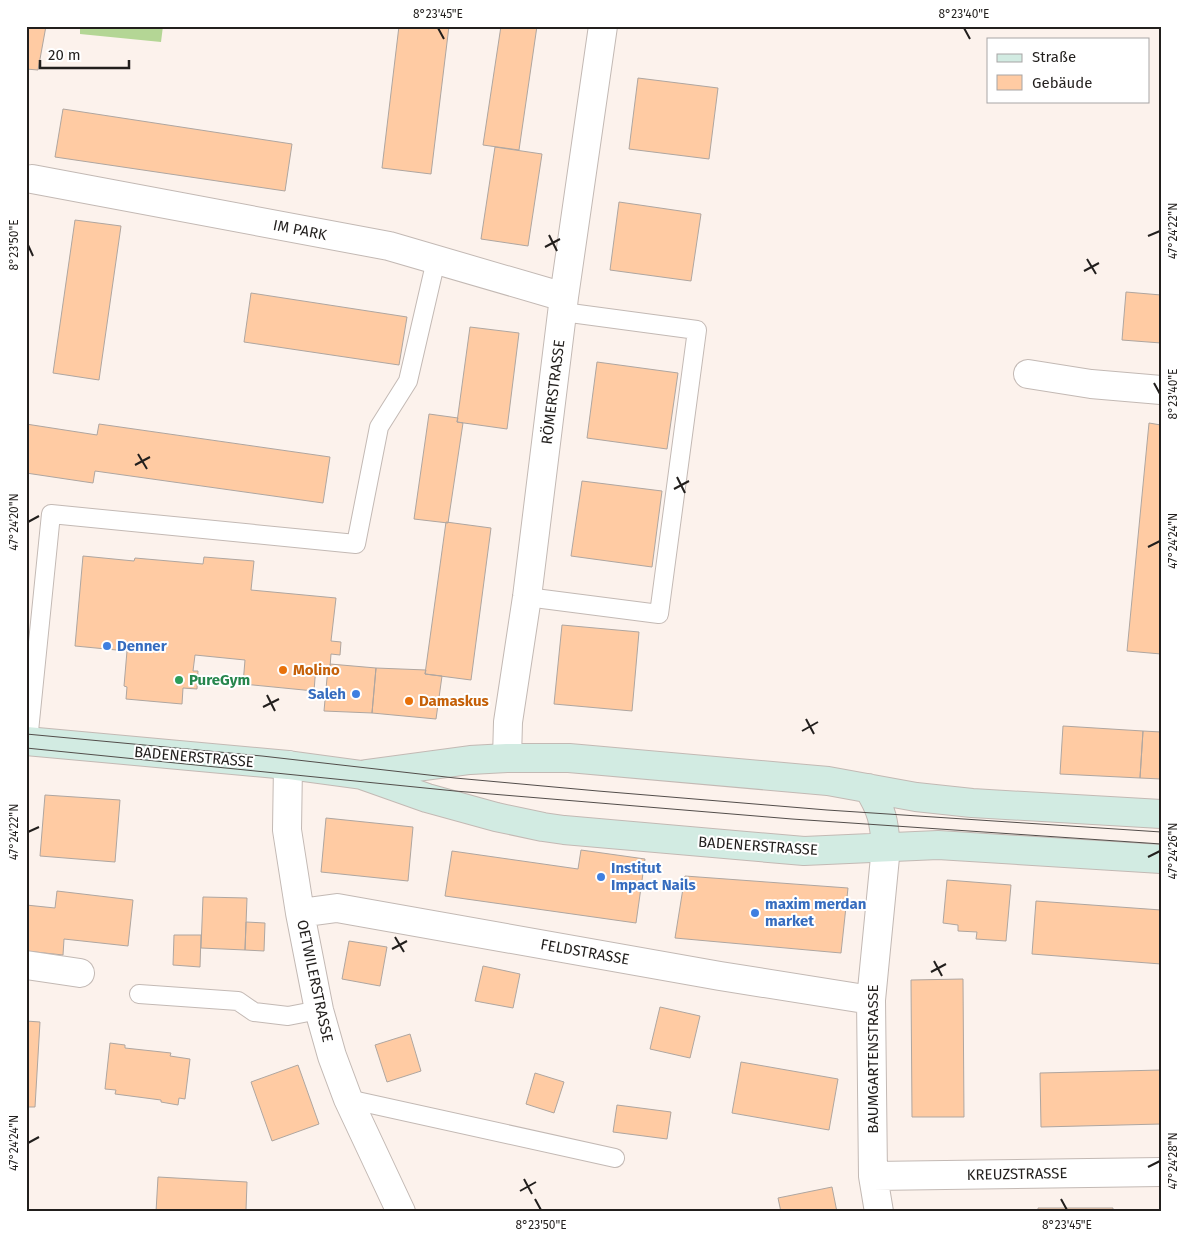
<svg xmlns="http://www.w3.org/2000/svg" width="1187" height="1238" font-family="'Fira Sans',sans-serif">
<rect width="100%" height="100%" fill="#fcf2ec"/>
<!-- green -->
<path fill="#b4d695" d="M80,26H163L161,42L80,34Z"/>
<!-- building -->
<path fill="#ffcba3" stroke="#afa6a0" d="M26,26H46L38,70L26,69Z
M399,26H449L431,174L382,168Z
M501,26H537L519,150L483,145Z
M638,78L718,88L709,159L629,149Z
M63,109L292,144L285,191L55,157Z
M495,147L542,154L528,246L481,239Z
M619,202L701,214L691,281L610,270Z
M75,220L121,226L99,380L53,373Z
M1126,292L1161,295V343L1122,340Z
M251,293L407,317L399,365L244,342Z
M470,327L519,333L507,429L457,422Z
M597,362L678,373L667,449L587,438Z
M429,414L458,418L457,422L463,423L448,523L414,519Z
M1149,423L1161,425V654L1127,651Z
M26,424L97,435L99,424L330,457L323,503L95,471L93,483L26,473Z
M582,481L662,491L652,567L571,556Z
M446,522L491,528L471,680L425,674Z
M83,556L134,561L135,558L203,564L204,557L254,561L251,590L336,598L331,641L341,642L340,655L331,654L330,667L316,666L314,691L243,684L245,660L195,655L193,671H198L197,689L183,688L182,704L126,699L127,687L124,686L127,651L75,646Z
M562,625L639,632L632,711L554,704Z
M330,664L376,668L372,713L324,711L328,667H330Z
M376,668L426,670L425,674L442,676L436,719L372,713Z
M1063,726L1143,731L1140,778L1060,774Z
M1143,731L1161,732V779L1140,778Z
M45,795L120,800L115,862L40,856Z
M326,818L413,827L408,881L321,872Z
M581,850L645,859L636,923L445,896L452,851L578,869Z
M685,876L848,888L841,953L675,938Z
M947,880L1011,885L1006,941L976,939L977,932L958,931V925L943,923Z
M57,891L133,900L128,946L64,939L63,955L26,951V905L55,908Z
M203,897L247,898L245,950L201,948Z
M1036,901L1161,910V964L1032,954Z
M246,922L265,923L264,951L245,950Z
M174,935H201L200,967L173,965Z
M349,941L387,947L380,986L342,979Z
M483,966L520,974L513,1008L475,1001Z
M963,979L964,1117H912L911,980Z
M660,1007L700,1016L690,1058L650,1049Z
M26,1021L40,1022L35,1107H26Z
M410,1034L421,1071L387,1082L375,1045Z
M110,1043L125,1045V1048L171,1053L170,1056L190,1059L185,1099L179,1098L178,1105L161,1102V1100L115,1094L116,1090L105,1089Z
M741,1062L838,1079L829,1130L732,1113Z
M298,1065L319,1124L272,1141L251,1082Z
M1161,1070V1124L1041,1127L1040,1073Z
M535,1073L564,1082L554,1113L526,1104Z
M617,1105L671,1112L667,1139L613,1132Z
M158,1177L247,1182L246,1210L280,1212H156Z
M832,1187L837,1212H781L778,1198Z
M1038,1208H1113V1212H1038Z"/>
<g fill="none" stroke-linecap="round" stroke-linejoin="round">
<!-- lane casing -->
<g stroke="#c3b9b4" stroke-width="20">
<path id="lane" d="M527,597L659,614L697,330L563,312
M28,741L51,514L356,544L379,427L408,381L436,260
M139,994L238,1001L254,1012L288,1016L319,1010
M348,1099L615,1158"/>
</g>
<!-- street casing -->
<g stroke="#c3b9b4" stroke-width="30">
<path id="street" d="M32,179L389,246L564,297
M1028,374L1091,384L1161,390
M507,758L508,722L527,597L564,297L603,26
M288,765L287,830L300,913L319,1010L332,1056L348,1099L401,1212
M300,913L337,908L720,976L871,1000
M26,965L80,973
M873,1176L1161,1172
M879,1212L873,1176L871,1000L886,847"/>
</g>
<!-- secondary casing -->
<g stroke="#c3b9b4" stroke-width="30">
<path id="secondary" d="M26,741L288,765L362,775L427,798L496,817L543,827L564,830L804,851L938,845L1161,859
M366,774L470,760L507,758H569L828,781L916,797L972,803L1161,814
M868,788C882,810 884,821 886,847"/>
</g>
<!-- lane -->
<use href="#lane" stroke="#fff" stroke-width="18"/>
<!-- street -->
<use href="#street" stroke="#fff" stroke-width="28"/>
<!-- secondary -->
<use href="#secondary" stroke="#d2ebe2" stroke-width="28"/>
<!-- tram -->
<path stroke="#524d4a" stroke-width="1" d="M26,734L262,756L455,778L598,791L827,810L1161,832
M26,748L455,791L792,819L1161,844"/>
</g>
<!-- ticks -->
<path fill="none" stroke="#221f1d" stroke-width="2" d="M438,28L444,39M964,28L970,39M549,235L557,251M1148,236L1160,231M28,245L33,256M545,247L560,239M1087,259L1096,274M1084,271L1099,263M1154,383L1160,394M138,454L147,469M135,465L150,457M677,477L685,493M674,489L689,481M28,522L39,516M1148,547L1160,541M267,695L275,711M263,707L279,699M806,719L814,734M802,731L818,722M28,832L39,827M1148,857L1160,851M395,937L404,952M392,949L407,941M934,961L942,976M931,972L946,964M28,1143L39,1137M1148,1167L1160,1161M524,1179L532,1194M520,1191L536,1182M535,1199L541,1210M1061,1199L1067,1210"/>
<!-- markers -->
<g fill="#3f7fe0" stroke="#fff" stroke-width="2">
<circle cx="107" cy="646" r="5"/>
<circle cx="356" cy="694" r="5"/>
<circle cx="601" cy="877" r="5"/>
<circle cx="755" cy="913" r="5"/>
</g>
<g fill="#e8710a" stroke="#fff" stroke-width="2">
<circle cx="283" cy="670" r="5"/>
<circle cx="409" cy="701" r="5"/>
</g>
<circle fill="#2e9e5b" stroke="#fff" stroke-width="2" cx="179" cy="680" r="5"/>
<g text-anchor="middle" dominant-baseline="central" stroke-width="4" stroke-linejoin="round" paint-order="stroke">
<!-- street labels -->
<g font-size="15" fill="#221f1d" stroke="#fff">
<text transform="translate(300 230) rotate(11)">IM PARK</text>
<text transform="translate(553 392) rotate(-83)">RÖMERSTRASSE</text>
<text transform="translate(194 757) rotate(5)">BADENERSTRASSE</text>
<text transform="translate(758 846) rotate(4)">BADENERSTRASSE</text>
<text transform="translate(585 952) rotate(10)">FELDSTRASSE</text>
<text transform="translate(315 981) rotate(78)">OETWILERSTRASSE</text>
<text transform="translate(873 1059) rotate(-90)">BAUMGARTENSTRASSE</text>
<text transform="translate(1017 1174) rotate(-1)">KREUZSTRASSE</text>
</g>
<!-- shop labels -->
<g font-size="15" font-weight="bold" fill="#366cbe" stroke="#fff" text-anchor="start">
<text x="117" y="646">Denner</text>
<text x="346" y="694" text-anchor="end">Saleh</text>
<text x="611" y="868">Institut<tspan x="611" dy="17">Impact Nails</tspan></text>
<text x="765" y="904">maxim merdan<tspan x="765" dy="17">market</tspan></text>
</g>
<!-- food labels -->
<g font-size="15" font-weight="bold" fill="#c56008" stroke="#fff" text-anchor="start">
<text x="293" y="670">Molino</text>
<text x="419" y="701">Damaskus</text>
</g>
<!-- leisure labels -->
<g font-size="15" font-weight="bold" fill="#27864d" stroke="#fff" text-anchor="start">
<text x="189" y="680">PureGym</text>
</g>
</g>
<!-- border -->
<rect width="1187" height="1238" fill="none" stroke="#ffffff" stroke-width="55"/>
<!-- legend -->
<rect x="987" y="38" width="162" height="65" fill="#ffffff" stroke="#a7a5a5"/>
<rect x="997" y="54" width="25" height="8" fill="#d2ebe2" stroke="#a7a5a5"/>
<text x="1032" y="62" font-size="15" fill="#221f1d">Straße</text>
<rect x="997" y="75" width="25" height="15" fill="#ffcba3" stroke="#a7a5a5"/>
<text x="1032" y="88" font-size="15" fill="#221f1d">Gebäude</text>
<!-- scale -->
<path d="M40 60v8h89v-8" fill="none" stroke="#221f1d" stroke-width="2.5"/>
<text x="48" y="60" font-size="15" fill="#221f1d" stroke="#ffffff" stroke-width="4" paint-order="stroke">20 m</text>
<rect x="28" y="28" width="1132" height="1182" fill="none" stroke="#221f1d" stroke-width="2"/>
<g font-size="12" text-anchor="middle" fill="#221f1d">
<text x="438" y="18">8°23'45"E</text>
<text x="964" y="18">8°23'40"E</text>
<text transform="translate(1173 231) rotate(-90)" y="4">47°24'22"N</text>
<text transform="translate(14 245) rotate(-90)" y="4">8°23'50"E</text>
<text transform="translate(1173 394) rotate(-90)" y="4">8°23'40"E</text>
<text transform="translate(14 522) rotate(-90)" y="4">47°24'20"N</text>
<text transform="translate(1173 541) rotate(-90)" y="4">47°24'24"N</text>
<text transform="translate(14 832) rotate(-90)" y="4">47°24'22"N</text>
<text transform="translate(1173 851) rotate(-90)" y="4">47°24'26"N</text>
<text transform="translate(14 1143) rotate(-90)" y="4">47°24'24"N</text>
<text transform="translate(1173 1161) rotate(-90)" y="4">47°24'28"N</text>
<text x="541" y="1229">8°23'50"E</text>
<text x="1067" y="1229">8°23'45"E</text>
</g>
</svg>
